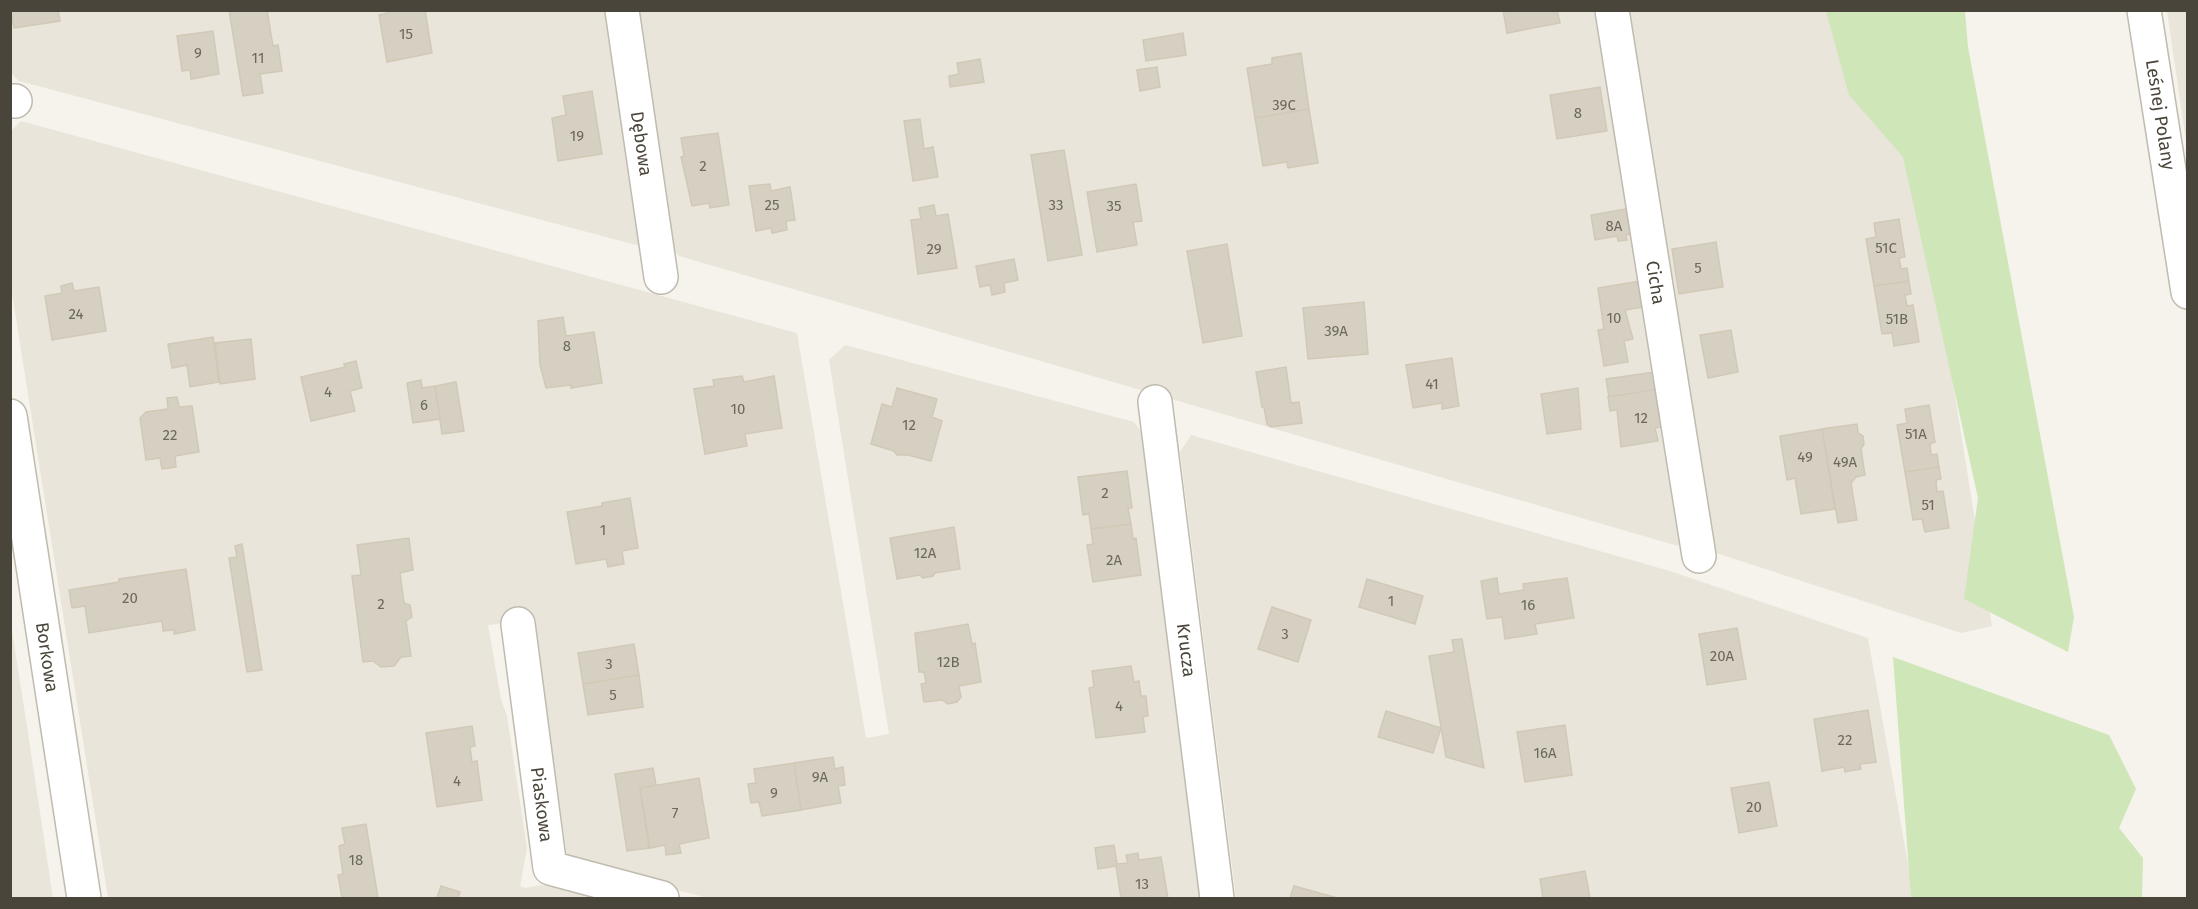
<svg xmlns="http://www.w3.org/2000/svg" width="2198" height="909" font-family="'Fira Sans',sans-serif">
<rect width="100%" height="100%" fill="#f5f3ec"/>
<!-- residential -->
<path fill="#e9e5db" d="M10,11H608L640,246L19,81L11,73Z
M633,11H1603L1685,536L1678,546L679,256L669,243Z
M1623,11H1893L1992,626L1961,633L1710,551Z
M2167,11H2187V148Z
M21,121L797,333L866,738L889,734L829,360L845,345L1134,422L1143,434L1202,898H708L568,862L533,620L488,625L501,699L507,716L527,848L520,886L525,888L541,885L602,898H108L11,287L10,132Z
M1191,435L1670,571L1868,638L1914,898H1236L1180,452Z
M10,618L28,733L53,898H11Z"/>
<!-- green -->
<path fill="#cfe6b8" d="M1826,11H1965L1968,47L2074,617L2068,652L1964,599L1978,498L1903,157L1849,95Z
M1893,657L2109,735L2136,789L2119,828L2143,858L2142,898H1911Z"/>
<!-- building -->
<path fill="#d6d0c2" stroke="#d1c8b6" stroke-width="1.5" d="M10,10H58L60,21L14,28Z
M229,10H267L273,46L278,45L282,71L260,74L263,93L243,96Z
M388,10H425L432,53L387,62L379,15L388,13Z
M1503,10H1557L1560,23L1507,33Z
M213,31L219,74L191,79L190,70L182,71L177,36Z
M1183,33L1186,55L1146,61L1143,40Z
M1301,53L1309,109L1255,118L1247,68L1272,64V58Z
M980,59L984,82L950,87L949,76L959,74L957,63Z
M1157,67L1160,87L1140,91L1137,70Z
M1600,87L1607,131L1557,139L1550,95Z
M592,91L602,154L558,161L552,118L566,115L563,96Z
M1309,109L1318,163L1288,168L1287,162L1263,166L1255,118Z
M920,119L924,149L933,147L938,177L913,181L904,121Z
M718,133L729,205L710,208L709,203L692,206L681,157L684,156L681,138Z
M1064,150L1082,255L1048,261L1031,155Z
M770,184L771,191L790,187L795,220L786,221L787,230L772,233L771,228L756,231L749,186Z
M1136,184L1142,221L1133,222L1137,245L1097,252L1087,192Z
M934,205L936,216L948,214L957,268L918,274L911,220L921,219L919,208Z
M1631,208L1636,233L1626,235L1627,240L1618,241L1617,236L1595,240L1591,215Z
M1899,219L1905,257L1899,258L1901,269L1907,268L1909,281L1874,286L1866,239L1876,237L1874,223Z
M1716,242L1723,287L1679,294L1672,249Z
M1227,244L1242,336L1203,343L1187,251Z
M1014,259L1018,280L1004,283L1005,292L992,295L990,285L980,287L976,266Z
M1640,281L1644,307L1625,310L1633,339L1624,341L1628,362L1604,366L1598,330L1604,329L1598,288Z
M1909,281L1911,294L1905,295L1907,306L1913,305L1919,342L1894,346L1892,333L1882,334L1874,286Z
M72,283L74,291L99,287L106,331L52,340L45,296L62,293L61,286Z
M1364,302L1368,354L1308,359L1303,308Z
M563,317L566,336L594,332L602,383L571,388V385L546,388L540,365L538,321Z
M1731,330L1738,372L1708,378L1700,335Z
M213,337L219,382L190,387L187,365L172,368L168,344Z
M251,339L255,379L220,384L215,343Z
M1452,358L1459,406L1442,409V403L1413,408L1406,365Z
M356,361L362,388L350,391L355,411L311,421L301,377L345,367L344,364Z
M1286,367L1291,403L1299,402L1302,423L1271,427L1267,424L1264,407H1262L1256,372Z
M1662,371L1665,388L1609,397L1606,379Z
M742,376L744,382L774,376L782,428L745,434L747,446L705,454L694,389L714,386L713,380Z
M421,380L422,388L435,386L440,419L413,423L407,383Z
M456,382L464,431L442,434L435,386Z
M897,388L937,399L932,417L942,421L931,461L908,455H897L894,451L871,444L882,404L892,407Z
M1578,388L1581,429L1547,434L1541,394Z
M1659,389L1665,426L1655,428L1658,441L1621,447L1617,410L1610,411L1608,397Z
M177,397L179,407L192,406L199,452L175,456L176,467L162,469L160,458L146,460L140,418L146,412L168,409L167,398Z
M1929,405L1935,442L1930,444L1931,455L1937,454L1939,467L1905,472L1897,425L1907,423L1905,409Z
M1857,424L1858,433L1863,436L1864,444L1861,449L1865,475L1856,477L1851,483L1857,520L1838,523L1822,429Z
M1822,429L1835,509L1801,514L1795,478L1787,480L1780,436Z
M1939,467L1941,479L1936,480L1937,492L1943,491L1949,528L1925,532L1922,519L1913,520L1905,472Z
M1127,471L1132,508H1128L1131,524L1091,529L1089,514L1083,515L1078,477Z
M630,498L638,548L622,551L624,564L608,567L606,559L576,564L567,512L602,506V503Z
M1131,524L1133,539L1136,538L1141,575L1093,582L1087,545L1093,544L1091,529Z
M954,527L960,569L935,573L933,576L923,578L920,575L897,579L890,538Z
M409,538L413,570L400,573L404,603L410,605L412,617L406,621L411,656L401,657L394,666L381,667L373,661L363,662L352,576L361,575L357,545Z
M242,544L262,670L247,672L229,558L237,557L235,546Z
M186,569L195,630L174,634V630L163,631L162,621L89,633L85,606L72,608L69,590L119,582V579Z
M1497,578L1499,594L1524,590L1523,584L1567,578L1574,618L1535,624L1537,634L1505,639L1502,617L1487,619L1481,581Z
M1367,579L1423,596L1415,624L1359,607Z
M1272,607L1311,620L1298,662L1258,649Z
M968,624L972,644L975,643L981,682L959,686L961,697L957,702L948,704L942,700L924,702L921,684L926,683L924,672H919L915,633Z
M1737,628L1746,679L1707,685L1699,634Z
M1462,639L1484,768L1446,757L1429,656L1454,652L1452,640Z
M634,644L639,675L583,684L578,653Z
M1131,666L1134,682L1139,681L1141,696H1146L1148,716L1143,717L1145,732L1096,738L1089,688L1094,687L1092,671Z
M639,675L643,707L588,715L583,684Z
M1868,710L1876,762L1860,764L1861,769L1845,772L1844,767L1822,771L1814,719Z
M1386,711L1441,728L1433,753L1378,737Z
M1565,725L1572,775L1525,782L1517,732Z
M472,726L475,746L470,747L472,762L477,761L482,800L437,807L426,733Z
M833,757L835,769L843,767L845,785L838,786L841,803L801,810L794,763Z
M794,763L801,810L762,816L759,802L751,803L748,784L756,783L754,769Z
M653,768L656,785L640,788L649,848L627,851L615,774Z
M699,778L709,838L679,844L681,853L666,855L665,845L650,848L640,788Z
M1769,782L1777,826L1739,833L1731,788Z
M366,824L378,898H342L338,875L343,874L339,846L345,844L342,828Z
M1114,845L1117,864L1128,863L1126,855L1138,853L1139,860L1161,857L1168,898H1121L1116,866L1098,869L1095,848Z
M1585,871L1590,898H1543L1540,879Z
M441,886L460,892L458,898H437Z
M1294,886L1334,897L1337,898H1290Z"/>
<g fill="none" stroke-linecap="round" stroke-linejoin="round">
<!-- minor casing -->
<g stroke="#c0bbaf" stroke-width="36">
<g id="minor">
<path id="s1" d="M622,10L661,277"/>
<path id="s2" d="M1612,10L1699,556"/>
<path id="s3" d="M2144,10L2188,292"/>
<path d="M10,101H15"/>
<path id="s4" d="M1155,402L1217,898"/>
<path id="s5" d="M10,416L84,898"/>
<path id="s6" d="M518,624L550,868L662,898"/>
</g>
</g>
<!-- minor -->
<use href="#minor" stroke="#fff" stroke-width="33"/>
</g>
<g text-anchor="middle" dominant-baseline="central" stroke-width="6" stroke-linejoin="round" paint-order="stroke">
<!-- number labels -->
<g font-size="15" fill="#6d685c">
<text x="406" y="34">15</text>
<text x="198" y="53">9</text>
<text x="258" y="58">11</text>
<text x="1284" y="105">39C</text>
<text x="1578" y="113">8</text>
<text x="577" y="136">19</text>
<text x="703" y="166">2</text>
<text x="772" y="205">25</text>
<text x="1056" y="205">33</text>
<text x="1114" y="206">35</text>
<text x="1614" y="226">8A</text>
<text x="1886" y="248">51C</text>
<text x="934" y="249">29</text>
<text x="1698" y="268">5</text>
<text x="76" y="314">24</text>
<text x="1614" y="318">10</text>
<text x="1897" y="319">51B</text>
<text x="1336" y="331">39A</text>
<text x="567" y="346">8</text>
<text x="1432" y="384">41</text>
<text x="328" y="392">4</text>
<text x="424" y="405">6</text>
<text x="738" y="409">10</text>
<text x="1641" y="418">12</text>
<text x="909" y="425">12</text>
<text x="1916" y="434">51A</text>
<text x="170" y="435">22</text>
<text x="1805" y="457">49</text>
<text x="1845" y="462">49A</text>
<text x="1105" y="493">2</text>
<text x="1928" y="505">51</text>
<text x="603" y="530">1</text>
<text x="925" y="553">12A</text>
<text x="1114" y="560">2A</text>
<text x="130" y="598">20</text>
<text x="1391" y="601">1</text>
<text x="381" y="604">2</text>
<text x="1528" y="605">16</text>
<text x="1285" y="634">3</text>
<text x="1722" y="656">20A</text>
<text x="948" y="662">12B</text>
<text x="609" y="664">3</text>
<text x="613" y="695">5</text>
<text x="1119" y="706">4</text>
<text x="1845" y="740">22</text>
<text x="1545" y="753">16A</text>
<text x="820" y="777">9A</text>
<text x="457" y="781">4</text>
<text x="774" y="793">9</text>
<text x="1754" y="807">20</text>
<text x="675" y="813">7</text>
<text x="356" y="860">18</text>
<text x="1142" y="884">13</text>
</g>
<!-- street labels -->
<g font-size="18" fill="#4a453a" stroke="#fff">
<text stroke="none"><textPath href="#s3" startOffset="106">Leśnej Polany</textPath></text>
<text stroke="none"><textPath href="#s1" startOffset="135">Dębowa</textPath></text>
<text stroke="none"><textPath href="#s2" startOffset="276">Cicha</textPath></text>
<text stroke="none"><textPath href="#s4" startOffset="250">Krucza</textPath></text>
<text stroke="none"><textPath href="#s5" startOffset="244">Borkowa</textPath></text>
<text stroke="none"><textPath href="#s6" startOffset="182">Piaskowa</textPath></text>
</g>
</g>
<!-- border -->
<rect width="2198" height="909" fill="none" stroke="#4a453a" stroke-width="24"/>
</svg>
